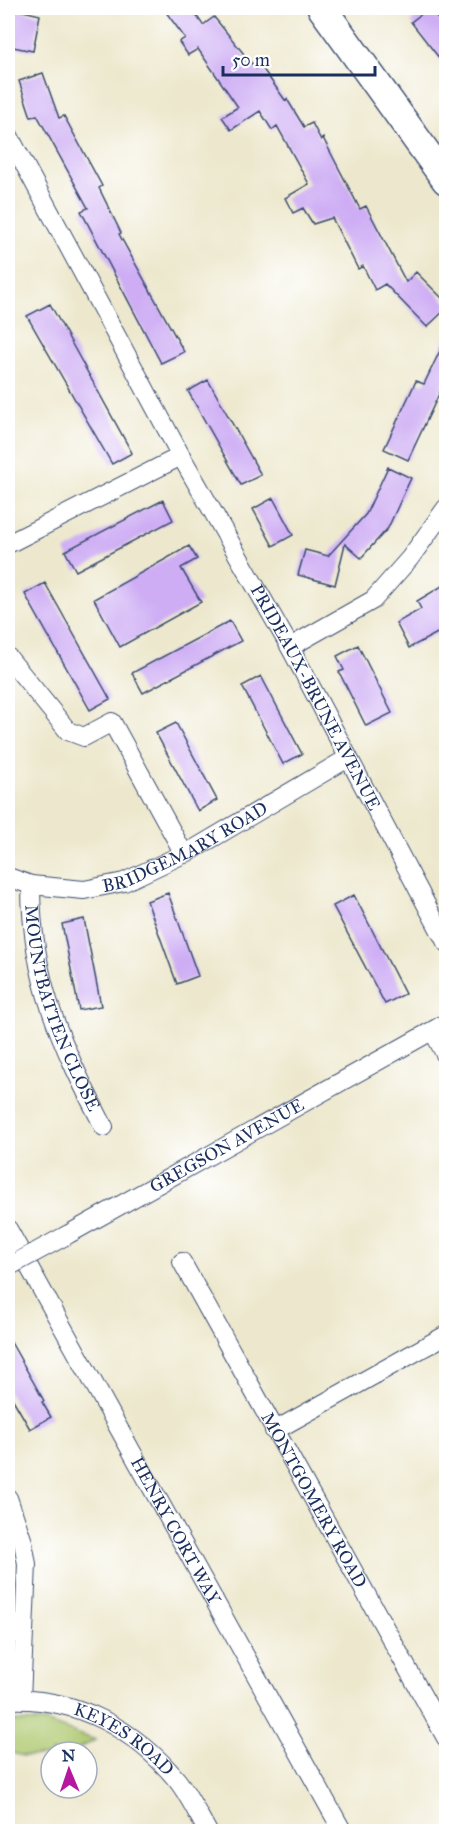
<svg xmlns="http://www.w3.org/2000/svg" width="454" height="1839" font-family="'IM FELL Great Primer',serif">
<rect width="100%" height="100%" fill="#fff"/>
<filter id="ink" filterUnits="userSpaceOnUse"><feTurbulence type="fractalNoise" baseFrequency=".0167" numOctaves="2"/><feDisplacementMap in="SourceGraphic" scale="12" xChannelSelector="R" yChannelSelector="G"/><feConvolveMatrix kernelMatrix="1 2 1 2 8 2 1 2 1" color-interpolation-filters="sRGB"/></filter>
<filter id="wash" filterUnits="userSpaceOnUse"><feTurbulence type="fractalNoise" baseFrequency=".008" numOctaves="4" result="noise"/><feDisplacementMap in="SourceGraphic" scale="24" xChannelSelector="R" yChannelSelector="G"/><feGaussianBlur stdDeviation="1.35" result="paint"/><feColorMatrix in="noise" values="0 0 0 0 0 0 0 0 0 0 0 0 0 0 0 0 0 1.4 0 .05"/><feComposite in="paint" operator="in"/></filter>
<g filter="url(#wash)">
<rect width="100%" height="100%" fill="#ede8cd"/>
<!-- green -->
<path fill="#adc76d" stroke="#647b66" stroke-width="1.5" d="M8,1721L45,1722L96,1740L71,1752H51V1756H23L8,1752Z"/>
<g id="blocks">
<!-- building -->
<path fill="#ceadf4" d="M163,8H191L203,25L214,17L256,69L260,65L285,100L287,99L304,127L312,123L321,140L323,138L360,209L366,206L406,282L416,272L447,303V308L427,327L385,284L375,290L363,266L358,269L332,218L313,224L303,208L293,213L285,198L309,184L277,126L272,130L260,111L231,130L222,117L238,107L198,49L188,55L179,42L185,38Z
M429,8L447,31V68L411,22Z
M15,9L40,15L33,51L8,46Z
M43,73L59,118L64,116L102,186L99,188L121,233L119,234L184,352L161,363L81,211L88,208L37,115L31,117L19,81Z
M50,304L132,453L112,464L27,316Z
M447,336V377L408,460L384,449L416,381L424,384Z
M208,380L261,475L241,485L188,391Z
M388,467L411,478L388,528L361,558L345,544L335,585L298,575L305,550L328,556L366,514Z
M273,498L293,535L273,546L253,509Z
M163,500L173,520L76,571L65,551Z
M189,546L197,559L181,568L201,602L120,647L94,599Z
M45,583L110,699L90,710L25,594Z
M447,583V628L409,648L396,623L421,609L417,601Z
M230,621L241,641L143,693L132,673Z
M358,645L392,713L366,726L339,672L344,670L337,656Z
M261,676L302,754L283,764L242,686Z
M176,723L217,800L198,811L156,733Z
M168,893L198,976L177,984L147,901Z
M354,895L405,994L385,1004L333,906Z
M84,919L101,1006L79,1010L62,924Z
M8,1337L44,1401L42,1402L51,1417L30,1429L8,1391Z"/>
</g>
</g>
<g filter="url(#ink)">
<use href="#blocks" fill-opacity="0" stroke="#3a4b6f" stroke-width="1.5"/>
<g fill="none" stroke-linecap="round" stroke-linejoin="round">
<!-- street casing -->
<g stroke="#3a4b6f" stroke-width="20">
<g id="street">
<path id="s1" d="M8,134L181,456L290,647L446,942"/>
<path d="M8,544L181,456"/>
<path d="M290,647L373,600L410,558L446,508"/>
<path d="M8,657L68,731L84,737L112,722L184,854"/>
<path id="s2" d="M8,877L31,885L84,890L124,882L194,849L348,758"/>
<path id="s3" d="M31,885C31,981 61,1044 104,1127"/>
<path d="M433,1031L446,1056"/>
<path id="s4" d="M8,1229L343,1832"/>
<path id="s5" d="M67,1235L446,1023"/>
<path id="s6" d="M182,1262L446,1738"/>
<path d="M274,1431L446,1335"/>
<path d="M8,1498L23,1542L27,1564L21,1699"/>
<path id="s7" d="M8,1700C75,1696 135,1729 177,1780C189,1795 198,1815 208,1832"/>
</g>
</g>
<!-- primary casing -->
<g stroke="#3a4b6f" stroke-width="31">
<path id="primary" d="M322,8L446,180"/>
</g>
<!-- street -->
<use href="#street" stroke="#fff" stroke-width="18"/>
<!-- primary -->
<use href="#primary" stroke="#fff" stroke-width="28"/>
<!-- street-bridge casing -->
<g stroke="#3a4b6f" stroke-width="20" stroke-linecap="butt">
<path id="street-bridge" d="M8,1267L67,1235"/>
</g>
<!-- street-bridge -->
<use href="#street-bridge" stroke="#fff" stroke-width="18"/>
</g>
</g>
<g text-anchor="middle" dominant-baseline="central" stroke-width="6" stroke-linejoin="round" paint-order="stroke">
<!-- street labels -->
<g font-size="18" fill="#1b2f5e" stroke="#fff">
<text stroke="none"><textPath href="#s1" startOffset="642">PRIDEAUX-BRUNE AVENUE</textPath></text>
<text stroke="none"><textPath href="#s2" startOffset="188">BRIDGEMARY ROAD</textPath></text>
<text stroke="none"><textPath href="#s3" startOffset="128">MOUNTBATTEN CLOSE</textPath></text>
<text stroke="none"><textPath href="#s5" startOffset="183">GREGSON AVENUE</textPath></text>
<text stroke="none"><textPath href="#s6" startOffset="272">MONTGOMERY ROAD</textPath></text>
<text stroke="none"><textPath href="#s4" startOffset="345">HENRY CORT WAY</textPath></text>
<text stroke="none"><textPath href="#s7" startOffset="126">KEYES ROAD</textPath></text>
</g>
</g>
<!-- margin -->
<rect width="454" height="1839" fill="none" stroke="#fff" stroke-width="30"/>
<!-- north arrow -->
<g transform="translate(69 1770) rotate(358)"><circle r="28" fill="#ffffff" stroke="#a4acbf" stroke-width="1.5"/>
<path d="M0-4.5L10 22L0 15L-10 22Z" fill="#b5179e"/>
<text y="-9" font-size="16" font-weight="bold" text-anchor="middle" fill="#1b2f5e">N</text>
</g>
<!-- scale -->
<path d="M223 66v9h152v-9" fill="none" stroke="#1b2f5e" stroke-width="3"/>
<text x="232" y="66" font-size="18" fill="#1b2f5e" stroke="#ffffff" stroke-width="4.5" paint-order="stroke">50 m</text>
</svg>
